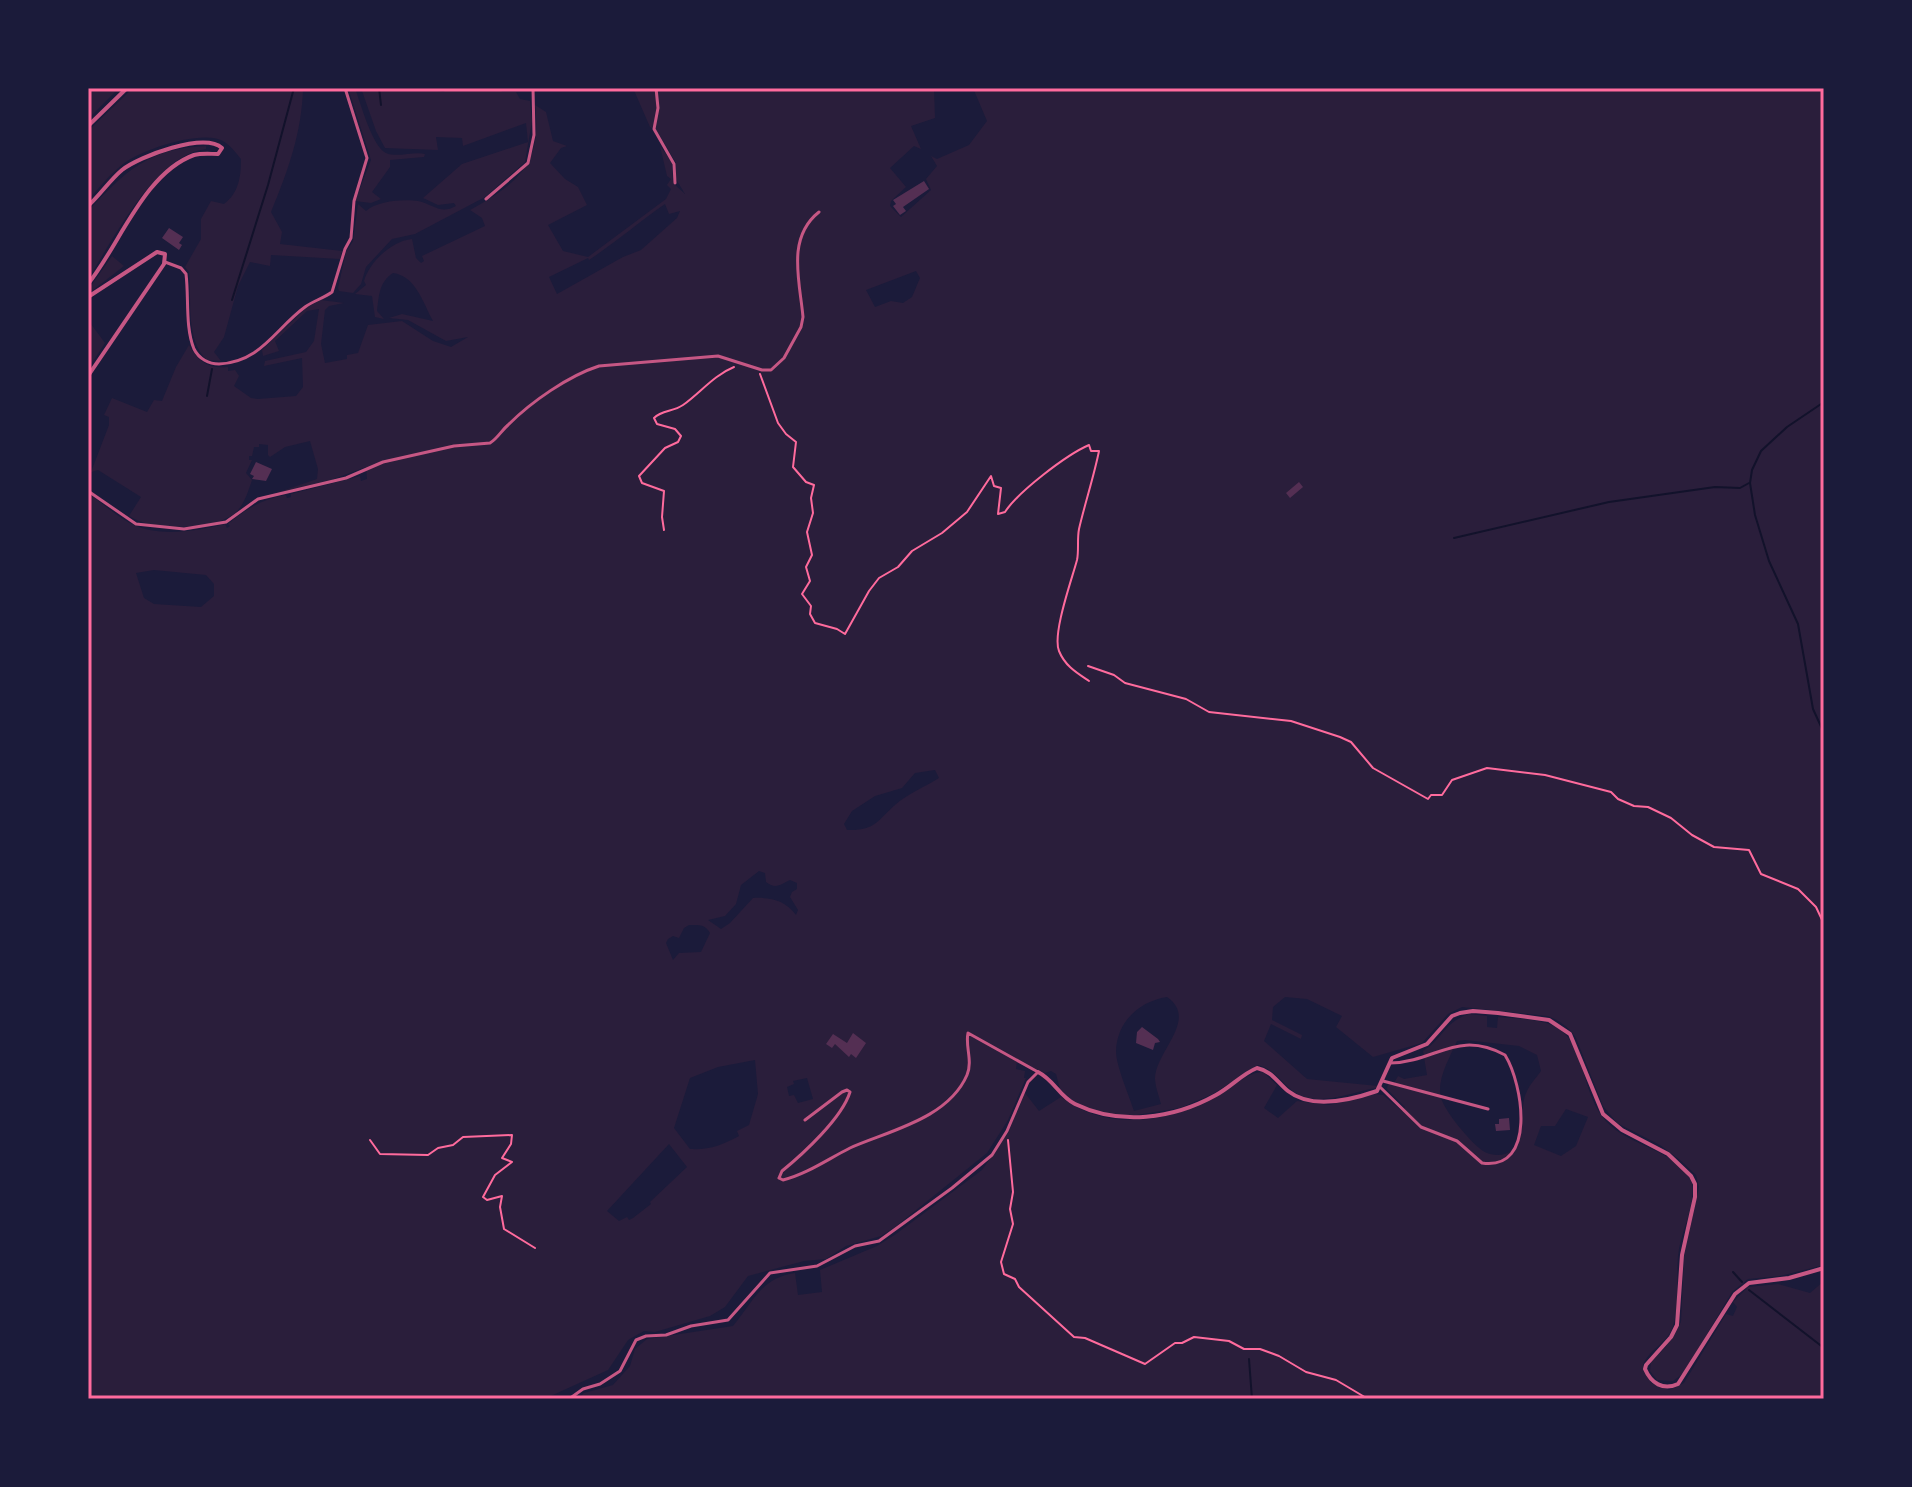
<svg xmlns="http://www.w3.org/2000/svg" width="1912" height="1487" font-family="Mulish,sans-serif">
<rect width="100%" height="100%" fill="#1b1b3a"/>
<!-- green -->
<path fill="#2a1e3b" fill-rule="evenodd" d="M88,88H119L88,119Z
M133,88H303C302,132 288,171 271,212L282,232L280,244L342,251L340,259L271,255L270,266L250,262L238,286L224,337L214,352L221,361L207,360C185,340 192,300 189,272L185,267L201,239V219L211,201L224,204C239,193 241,176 241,159C236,153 230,145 223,141C202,129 140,150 123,164C110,174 99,188 88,200V131Z
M348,88H355C360,102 373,148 386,153C397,158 414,151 425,154L424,157L390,160V167L372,192L381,199L371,203L355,201L371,160Z
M361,88H418L444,92L445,88H501L502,92H516L520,99L530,101L532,121L525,162L485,197L415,234L392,239L366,267L361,284L353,293L339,291L338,288L346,252L353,241L358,204L366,211C377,201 403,199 418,201C433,204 440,215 456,206L454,203L438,205L423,198L462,164L528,142L526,123L463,146L462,138L436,137L438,150L385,148L376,131Z
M633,88H934L935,118L911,126L921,149L914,146L890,168L906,187L891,201L890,206L901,217L931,190L926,179L937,166L931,156L937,159L969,145L987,121L973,88H1824V1265L1780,1276L1748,1279L1732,1292L1684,1373L1673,1381L1657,1380L1650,1371L1651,1361L1665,1348L1681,1322L1684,1256L1699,1187L1696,1175L1680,1160L1660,1145L1617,1123L1603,1106L1576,1038C1569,1027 1559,1020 1547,1016L1462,1007L1448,1014L1422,1043L1373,1057L1336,1027L1342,1016L1307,999L1285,997L1273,1007L1272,1020L1302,1035L1301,1039L1271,1024L1264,1041L1307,1079L1378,1086L1376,1088C1351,1092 1318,1108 1294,1092C1282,1083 1274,1069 1258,1065L1213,1094L1180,1108L1124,1117L1101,1113L1073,1101L1060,1089L1056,1074L1051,1071L1045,1073L1017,1061L1016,1069L1025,1071L1024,1078H1026L1008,1120L987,1153L895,1227L881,1236L846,1246L826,1259L804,1261L748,1276L725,1307L710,1316L655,1332L644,1331L628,1340L608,1370L544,1399H88V493C102,503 115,515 130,523C158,538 196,531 225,524L227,528L230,526L228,524C246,509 262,499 286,495L287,498L291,497V494L360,476L361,481L367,479L366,467L331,480L276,493L317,479L318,469L310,441L285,447L270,457L268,455V445L259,444V447H254L252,456H249V460H252L246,473L252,480C248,492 244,506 234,514C211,531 151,531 129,516L141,497L98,470L91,472L109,425V417L104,415L112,398L147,412L154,400L162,401L176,367L189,345C198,362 209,369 228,367V371L235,370L239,376L234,386L251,398L258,399L296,396L303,387L302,358L264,366L265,361L306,352L314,341L319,309L307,311L275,341L279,351L263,356L262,350L307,307L321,300L344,303L329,306L325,310L321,344L325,363L347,359V355L358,353L368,325L402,321L433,341L451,347L468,337L446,341L408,320L389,318L402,314L433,321C423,303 416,276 393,273C379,282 379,296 377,311L384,319L375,317L372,296L355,294L366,285L364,281C370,261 392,241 412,239L416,258L421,263L424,261L422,256L485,226L482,218L470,210C518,183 542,165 535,105L546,112L553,141L567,146L561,148L550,163L565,179L578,187L587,205L548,225L563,251L588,257L666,199L671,189L667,185L671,179L667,176L660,146L672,162L673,183L685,194L676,179V163L657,131L650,127ZM665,204L669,214L680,211L677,218L641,250L623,257L557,294L549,277L588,258L589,260C616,242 639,222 665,204ZM916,271L920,278L912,297L903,303L891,301L875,307L866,290ZM154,570L206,575L214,584V596L201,607L154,604L144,598L136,573ZM935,770L939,778C925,787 907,794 895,805C877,821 875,831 847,830L844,824L852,811L875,796L902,788L915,773ZM759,871L765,873L766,882C776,890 781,884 790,880L797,883V889L792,892L790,897L798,910L796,915C785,900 771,897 753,898L730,923L721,929L708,920L725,916L736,904L741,885ZM689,925C699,925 705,924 710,933L701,952L679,953L673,960L666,943L668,939L673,936L679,938L684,928ZM1167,997C1199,1019 1156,1051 1155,1078C1155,1086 1159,1096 1161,1104L1134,1111C1129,1095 1116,1066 1116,1051C1117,1021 1140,1001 1167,997ZM755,1060L758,1094L749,1125L737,1131L739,1136C722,1145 710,1150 690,1149L674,1128L690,1078L718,1067ZM807,1078L813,1099L798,1103L794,1095L789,1096L787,1087L794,1084L793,1081ZM669,1144L687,1167L650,1202L651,1204L633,1218L629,1220L627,1217L619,1221L607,1211Z
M206,146V149C155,155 114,239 88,279V211C125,172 148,148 206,146Z
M112,256L124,266L88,294V290Z
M88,320L105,343L88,369Z
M1469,1014L1487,1016V1027L1497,1028L1498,1017C1518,1019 1549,1018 1564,1033C1587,1054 1582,1101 1611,1126C1636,1148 1675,1150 1692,1182C1696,1208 1680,1232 1678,1256C1676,1280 1680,1303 1673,1326C1668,1343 1649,1349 1643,1365L1651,1383L1669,1390L1684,1383L1726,1314L1733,1316L1737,1307L1733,1302L1748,1287L1778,1284L1810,1293L1824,1281V1399H578L584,1393L613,1385L630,1366L635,1349L647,1339L733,1326C754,1301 761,1278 795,1273L798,1295L822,1292L820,1270L877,1246L896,1234L982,1170L1008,1133L1025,1093L1039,1111L1061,1097C1107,1132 1165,1123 1214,1098C1231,1090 1244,1073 1263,1072L1277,1085L1264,1108L1278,1118L1297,1101L1329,1105L1375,1094L1383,1095L1402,1111L1405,1107L1387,1089L1388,1084L1393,1085L1398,1076L1404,1079L1427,1075L1423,1051C1443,1039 1444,1022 1469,1014ZM1465,1040L1519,1046L1537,1055L1541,1071C1537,1077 1530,1084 1527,1091C1518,1108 1528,1134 1512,1150C1505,1157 1491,1156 1483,1151C1472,1144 1440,1107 1440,1093C1439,1075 1450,1057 1457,1041ZM1566,1109L1588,1117L1576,1146L1561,1156L1534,1145L1541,1126H1555Z"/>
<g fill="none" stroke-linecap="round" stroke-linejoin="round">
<!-- stream -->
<path stroke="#12122b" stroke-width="2" d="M379,88L381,105
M232,300L268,185L294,88
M207,396L212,369
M1824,402L1787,427L1761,451L1752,470L1750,483L1755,515L1769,561L1798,624L1813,709L1824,733
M1454,538L1609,502L1715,487L1740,488L1749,483
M1733,1272L1742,1282
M1749,1290L1824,1348
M1249,1359L1252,1399"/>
</g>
<!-- building -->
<path fill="#542f53" d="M924,181L929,189L903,207L906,211L900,215L893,206L896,204L893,200Z
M169,228L183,237L179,243L182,245L179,250L162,238Z
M256,462L272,469L266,481L252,479L254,476L250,474Z
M1299,482L1303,487L1290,498L1286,493Z
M1142,1027L1158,1039L1160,1042L1155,1043L1153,1050L1136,1043L1137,1032Z
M853,1033L866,1043L856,1058L851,1054L849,1057L835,1044L832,1048L826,1044L833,1034L847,1043Z
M1509,1118L1510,1130L1496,1131L1495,1124H1499V1119Z"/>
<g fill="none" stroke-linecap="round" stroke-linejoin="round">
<!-- path -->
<path stroke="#ff6b9d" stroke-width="2" d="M760,374L778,423L786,434L796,442L793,467L806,482L814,485L811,498L813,513L807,532L812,555L806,567L810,581L802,594L811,606L810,614L815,623L837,629L845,634L869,591L879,578L898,567L912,551L942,533L967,512L991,476L994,486L1001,488L998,514
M998,514L1005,512C1018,492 1066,455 1089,445L1091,451H1099C1094,476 1085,503 1079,529C1077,539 1079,551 1077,560C1072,579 1052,634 1059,651C1065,666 1077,673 1089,681
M664,530L662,517L664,491L642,483L639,476L665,448L678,442L681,436L675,429L657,424L654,418C662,410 673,412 683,405C700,393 714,375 734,367
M1088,666L1114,675L1125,683L1186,699L1209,712L1291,721L1340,737L1351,742L1373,768L1428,799L1431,795H1442L1452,780L1487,768L1545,775L1611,792L1618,799L1634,806L1648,807L1671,818L1692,835L1714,847L1749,850L1761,874L1798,889L1816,907L1824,924
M370,1140L380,1154L428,1155L438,1148L453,1145L463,1137L512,1135L511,1144L502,1158L512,1162L495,1175L483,1197L487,1200L502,1196L500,1207L504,1229L535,1248
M1008,1140L1013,1192L1010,1209L1013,1224L1001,1262L1004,1274L1015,1279L1019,1287L1074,1337L1085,1338L1145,1364L1175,1343H1182L1194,1337L1229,1341L1244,1349H1260L1279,1356L1306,1372L1336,1380L1368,1399"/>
<!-- minor -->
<path stroke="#c65784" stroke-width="3" d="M656,88L658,108L654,129L674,164L675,183
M486,199L528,163L534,135L533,88
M165,262L181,268L186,274C189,298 185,327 194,349C199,359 209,364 219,364C261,362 275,329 305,307C313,301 324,298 332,292L345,249L351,238L354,201L367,158L345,88
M88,491L136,524L184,529L226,522L258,499L346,478L383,462L454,446L490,443C498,438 501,431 508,425C531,402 568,376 599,366L718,356L762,370H771L784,358L801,327L803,317C800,282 786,238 819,212
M1383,1081L1488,1109
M1380,1087L1421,1127L1457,1141L1482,1163C1537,1171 1523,1084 1505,1055C1457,1029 1436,1062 1390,1063
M779,1178L782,1171C803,1154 842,1118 850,1092L847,1090L842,1092L805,1120
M569,1399L583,1389L600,1384L620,1371L636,1340L646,1336L666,1335L691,1326L728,1320L770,1273L817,1266L855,1246L879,1241L952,1188L992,1155L1007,1131L1028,1082L1038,1072L968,1033C965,1046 973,1061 967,1075C948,1119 888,1131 850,1148C828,1159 807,1174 783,1180L779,1178"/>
<!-- tertiary -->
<path stroke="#c65784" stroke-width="4" d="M88,126L127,88
M88,206C100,195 110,180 122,170C140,156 204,132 222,148L218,154C210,154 202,153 194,155C144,173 119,246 88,284
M88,297L157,252L165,254L164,264L88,376
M1038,1072C1054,1080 1059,1096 1075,1104C1120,1126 1173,1119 1216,1095C1231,1087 1242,1074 1257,1068C1272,1071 1277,1082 1288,1091C1312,1110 1351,1100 1377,1091L1392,1058L1427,1044L1452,1016L1460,1013L1473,1011L1498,1013L1549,1020L1570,1034L1603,1114L1622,1130L1668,1154L1691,1176L1695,1184V1197L1682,1255L1677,1325L1671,1337L1646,1365L1645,1369C1651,1383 1663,1391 1678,1384L1735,1294L1749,1283L1789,1278L1824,1268"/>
</g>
<!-- border -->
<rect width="1912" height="1487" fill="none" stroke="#1b1b3a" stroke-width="180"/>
<rect x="90" y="90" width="1732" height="1307" fill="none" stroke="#ff6b9d" stroke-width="3"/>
</svg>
